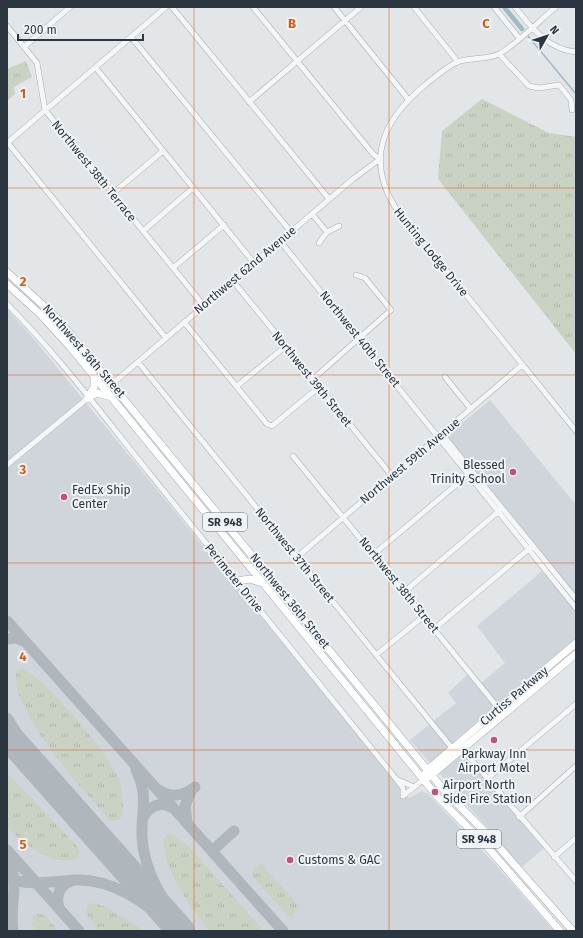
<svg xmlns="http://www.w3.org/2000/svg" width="583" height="938" font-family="'Fira Sans',sans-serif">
<defs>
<pattern id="grass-tufts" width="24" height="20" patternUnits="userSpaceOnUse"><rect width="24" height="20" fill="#cad2c4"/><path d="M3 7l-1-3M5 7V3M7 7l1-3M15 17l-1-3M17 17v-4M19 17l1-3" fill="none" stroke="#aeb5a9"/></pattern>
</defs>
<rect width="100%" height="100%" fill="#e2e6e9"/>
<!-- built -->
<path fill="#d0d5db" d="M7,309L33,338L409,798L422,791L428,794L495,864L554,931H7Z
M490,400L576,505V595L449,438L450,433Z
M542,571L576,611V638L454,741L544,848L522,867L410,740L456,703L448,693L467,675L477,686L505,663L477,626Z"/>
<!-- grass -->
<path fill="url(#grass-tufts)" d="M26,61L32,77L14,87L15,94L7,101V69Z
M482,99L549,133L576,137V354L438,179L442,131Z
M23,669C47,680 110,755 119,780C122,789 123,800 123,810C123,819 118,822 109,820C86,793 5,705 17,670Z
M7,773L77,846L80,852L77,858C52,868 24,843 7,828Z
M168,834L175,836L188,846L264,931H210C190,909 164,870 163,840Z
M261,863L300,907L292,916H288L252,876V871Z
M93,903L106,907L145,931H98L86,913L88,904Z
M38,913L46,916L58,931H34L32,923L33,917Z"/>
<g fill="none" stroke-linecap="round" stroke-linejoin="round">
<!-- stream -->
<path stroke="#a0b9c6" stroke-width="1.5" d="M528,36L576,94"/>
<!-- canal -->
<path stroke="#a0b9c6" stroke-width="4.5" d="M504,7L522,29"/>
<!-- taxiway -->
<path stroke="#afb7bd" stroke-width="11" d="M7,621L283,931
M7,639L16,638L26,642
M7,718L33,759L78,815
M7,746L37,774
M136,770C149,795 141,812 142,837C144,873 164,903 186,931
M159,790C171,798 184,796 195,787
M143,818C149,805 162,801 173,808
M187,822L185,806L191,791
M7,850L79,931
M212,851L234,831
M7,855C21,883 9,903 13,931
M7,878C30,886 50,882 74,880C114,878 149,904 176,931
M60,910C55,898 58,886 71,881"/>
<!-- runway -->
<path stroke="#afb7bd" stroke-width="28" d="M7,735L181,931"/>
<!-- minor casing -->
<g stroke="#a7aeb3" stroke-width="6">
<path id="minor" d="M172,7L329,199
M334,7L408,99
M414,7L458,62
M494,7L519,38
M515,7C532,28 547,49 576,52
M556,7C540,20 516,45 499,54C487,60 470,57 457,62C445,68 435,77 425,85C384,119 365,158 395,207L576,431
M7,26L37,63L45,110L204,306
M132,38L291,232
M24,47L70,7
M499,54L529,86L539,88L559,85L571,100L572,110
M96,68L254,263
M249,102L361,7
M7,143L166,7
M8,143L166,338
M112,194L163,151
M312,214L327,232
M143,231L193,188
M280,241L576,608
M319,243L327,232L339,226
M173,268L224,225
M233,281L392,476
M7,304C59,356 104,417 150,474C233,576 315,678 397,780L403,788V796
M184,322L267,424L272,426L319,387
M138,362L452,748
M445,377L471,409
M313,379L391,310L365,278L356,275
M112,384L353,179L380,159L373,154L253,7
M237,386L286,346
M439,437L446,439L576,599
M293,456L504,715
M7,465L88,398
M374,554L469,474
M297,557L522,365
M404,592L499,511
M434,629L530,548
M376,655L424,616
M463,750L576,881
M487,779L576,704
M398,780L414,787
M403,796L423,780
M519,817L576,766
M554,857L576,838"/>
</g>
<!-- major casing -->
<g stroke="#a2acb4" stroke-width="8">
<path id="major" d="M7,272L59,320L443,789L490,837L573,931
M7,284L40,314L71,348L436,795L490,850L560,931
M88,397L94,387V376
M88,398L97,393L112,397
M237,581L250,579L262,583
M425,774L427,770L576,643
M429,777L576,654"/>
</g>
<!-- minor -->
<use href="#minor" stroke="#f4f6f8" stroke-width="5"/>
<!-- major -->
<use href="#major" stroke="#fff" stroke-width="7"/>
</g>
<!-- grid -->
<path fill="none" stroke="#df570f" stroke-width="1" stroke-opacity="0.55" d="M194,7V931M389,7V931M7,188H576M7,375H576M7,563H576M7,750H576"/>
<!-- markers -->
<g fill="#c45176" stroke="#f1f4f7" stroke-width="1.5">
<circle cx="513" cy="472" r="4"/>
<circle cx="64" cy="497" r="4"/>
<circle cx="494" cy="740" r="4"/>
<circle cx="435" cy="792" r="4"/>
<circle cx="290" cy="860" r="4"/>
</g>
<g text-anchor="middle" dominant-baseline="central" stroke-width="4" stroke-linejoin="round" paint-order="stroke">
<!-- shield labels -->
<g fill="#f1f4f7" stroke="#666f77" stroke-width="1">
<rect x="203" y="513" width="44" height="18" rx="3"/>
<rect x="457" y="830" width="44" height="18" rx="3"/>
</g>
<g font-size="11" font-weight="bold" fill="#2b3640">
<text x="225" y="522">SR 948</text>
<text x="479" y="839">SR 948</text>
</g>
<!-- street labels -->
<g font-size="12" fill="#2b3640" stroke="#f1f4f7">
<text transform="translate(94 171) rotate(51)">Northwest 38th Terrace</text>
<text transform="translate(431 252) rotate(51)">Hunting Lodge Drive</text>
<text transform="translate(245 270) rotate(-40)">Northwest 62nd Avenue</text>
<text transform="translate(360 339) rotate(51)">Northwest 40th Street</text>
<text transform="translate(84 351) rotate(49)">Northwest 36th Street</text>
<text transform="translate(312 379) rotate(51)">Northwest 39th Street</text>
<text transform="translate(410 461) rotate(-40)">Northwest 59th Avenue</text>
<text transform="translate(295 555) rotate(51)">Northwest 37th Street</text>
<text transform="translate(234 578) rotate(51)">Perimeter Drive</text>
<text transform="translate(399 585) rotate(51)">Northwest 38th Street</text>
<text transform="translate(290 601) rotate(51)">Northwest 36th Street</text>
<text transform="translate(514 696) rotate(-40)">Curtiss Parkway</text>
</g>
<!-- poi labels -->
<g font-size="12" fill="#2b3640" stroke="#f1f4f7" text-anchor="start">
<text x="505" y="465" text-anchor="end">Blessed<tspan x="505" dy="14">Trinity School</tspan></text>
<text x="72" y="490">FedEx Ship<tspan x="72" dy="14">Center</tspan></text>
<text x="494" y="754" text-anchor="middle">Parkway Inn<tspan x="494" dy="14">Airport Motel</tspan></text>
<text x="443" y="785">Airport North<tspan x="443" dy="14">Side Fire Station</tspan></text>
<text x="298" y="860">Customs &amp; GAC</text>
</g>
</g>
<g font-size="13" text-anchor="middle" font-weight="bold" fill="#df570f" stroke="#f1f4f7" stroke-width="4" stroke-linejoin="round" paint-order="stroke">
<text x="292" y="28">B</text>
<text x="486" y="28">C</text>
<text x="23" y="98">1</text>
<text x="23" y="286">2</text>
<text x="23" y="474">3</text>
<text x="23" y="661">4</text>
<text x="23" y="849">5</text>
</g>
<!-- border -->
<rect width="583" height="938" fill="none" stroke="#2b3640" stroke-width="16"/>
<!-- north arrow -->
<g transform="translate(547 36) rotate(51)" stroke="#f1f4f7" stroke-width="3" paint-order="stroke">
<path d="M0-3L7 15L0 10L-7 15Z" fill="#2b3640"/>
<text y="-6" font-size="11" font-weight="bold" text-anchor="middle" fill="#2b3640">N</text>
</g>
<!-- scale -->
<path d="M18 34v6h125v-6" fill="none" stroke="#2b3640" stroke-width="2"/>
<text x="24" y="34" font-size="12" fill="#2b3640" stroke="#f1f4f7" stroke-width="3" paint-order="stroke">200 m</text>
</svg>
